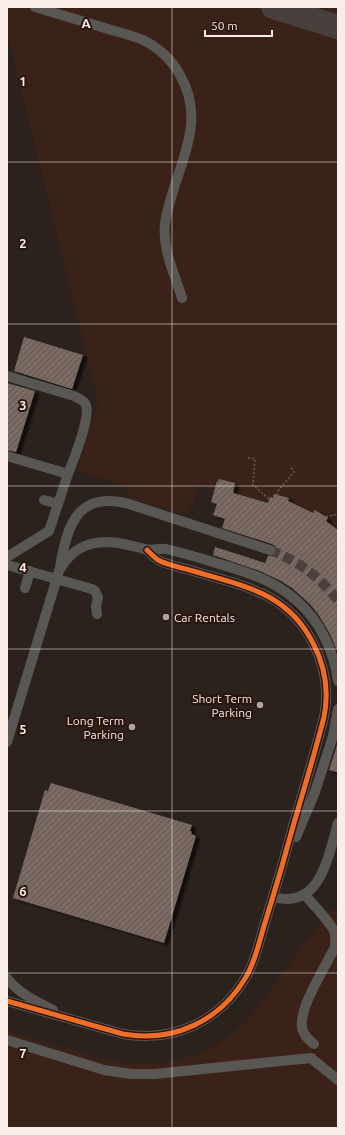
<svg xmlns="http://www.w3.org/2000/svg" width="345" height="1135" font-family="Ubuntu,sans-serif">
<defs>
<pattern id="building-hatch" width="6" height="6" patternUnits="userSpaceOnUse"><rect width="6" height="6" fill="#7a6b62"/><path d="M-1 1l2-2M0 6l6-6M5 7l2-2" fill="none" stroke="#605752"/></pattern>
<filter id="shadow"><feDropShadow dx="4.5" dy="2.5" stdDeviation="1" flood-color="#0009"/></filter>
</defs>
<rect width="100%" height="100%" fill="#2c221d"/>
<!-- built -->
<path fill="#3a2219" d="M7,7H338V614L265,563L271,547L221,532L225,519L213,515L216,504L211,502L214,489L199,485L192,507L184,515L127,497L130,487L77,471L98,401L7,33Z
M338,909V1128H7V1031L93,1056L125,1064H160L179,1060L198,1054L216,1045L233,1033L248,1020L330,910Z"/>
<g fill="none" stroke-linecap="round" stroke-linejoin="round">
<!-- taxiway -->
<path stroke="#47403c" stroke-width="24" d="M273,7L338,27"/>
</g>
<!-- building -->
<path fill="url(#building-hatch)" filter="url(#shadow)" d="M24,337L83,355L72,389L14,371Z
M7,383L35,391L16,452L7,450Z
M219,479L235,483L233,493L268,503L270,497L273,498L274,494L289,498L288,501L313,513L315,510L328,518L326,521L338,530V653L330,634L318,614L310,604L292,588L281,581L260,571L213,555L215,547L265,563L268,556L274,555L276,552L275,546L272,544L222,528L225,519L213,515L217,504L211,502L217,481L218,482Z
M338,742V768L337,772L329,770Z
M51,783L192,825L190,831L192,832L191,834L196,836L164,943L13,898L45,790L48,791Z"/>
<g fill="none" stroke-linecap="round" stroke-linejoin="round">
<!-- minor-tunnel -->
<path stroke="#4b403b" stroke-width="10" stroke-dasharray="10 5" stroke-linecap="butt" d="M270,550C301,563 316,574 338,600"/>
<!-- path -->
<path stroke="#635f5c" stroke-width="1.5" stroke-dasharray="2 2" stroke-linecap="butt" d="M248,458L255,459L253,485L269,499
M277,495L278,491L294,472L291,467
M326,517L338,514"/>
<!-- minor -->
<path stroke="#595753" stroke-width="10" d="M35,7C59,14 82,21 105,28C118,32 131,35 143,40C158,47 172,60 180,75C210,127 172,172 165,224C162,249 175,275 182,298
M7,376L74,396C78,398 84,400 86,405C91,416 73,462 68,474
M7,456L68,474L49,531L7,557
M44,500L58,504
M7,565L92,589L95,591L98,597L96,607L97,614
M60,567C67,525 78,490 129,504L270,550
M25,588L30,571
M7,742L59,571C67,557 76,548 91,544C110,539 127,545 145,549C152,551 159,548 166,549C182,553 197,557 213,562C243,571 273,579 297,601C320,621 334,651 338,681
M296,837L315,792L333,736L338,709
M304,894C311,902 331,923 334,931C336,936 335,942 335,947C326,966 299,1007 302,1027C303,1035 308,1039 314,1044
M273,897C321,910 328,856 338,823
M7,978C19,994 36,1001 53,1010
M7,1001L123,1034C174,1043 220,1021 246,977C255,962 259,943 264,926C272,900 280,874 287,848C299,804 313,761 324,717C329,692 325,666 313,643C287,592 243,586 193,571C183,568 167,565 158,560C154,557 150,553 147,550
M7,1040L104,1070L131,1074H154L311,1058L338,1080"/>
<!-- cycleway casing -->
<g stroke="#28150e" stroke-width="8">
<path id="cycleway" d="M7,1001L123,1034C174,1043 220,1021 246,977C255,962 259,943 264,926C272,900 280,874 287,848C299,804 313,761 324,717C329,692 325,666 313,643C287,592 243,586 193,571C183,568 167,565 158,560C154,557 150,553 147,550"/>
</g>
<!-- cycleway -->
<use href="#cycleway" stroke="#ee6e29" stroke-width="5"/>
</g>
<!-- grid -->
<path fill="none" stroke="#faece6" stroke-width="1" stroke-opacity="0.55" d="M172,7V1128M7,162H338M7,324H338M7,486H338M7,649H338M7,811H338M7,973H338"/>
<!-- markers -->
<g fill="#b2a5a0" stroke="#28150e" stroke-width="1.5">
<circle cx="166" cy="617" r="4"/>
<circle cx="260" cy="705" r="4"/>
<circle cx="132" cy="727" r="4"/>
</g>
<g text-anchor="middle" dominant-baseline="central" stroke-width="4" stroke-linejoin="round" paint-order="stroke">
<!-- poi labels -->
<g font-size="12" fill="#faece6" stroke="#28150e" text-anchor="end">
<text x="174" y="617" text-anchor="start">Car Rentals</text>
<text x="252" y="698">Short Term<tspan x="252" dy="14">Parking</tspan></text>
<text x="124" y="720">Long Term<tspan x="124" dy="14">Parking</tspan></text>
</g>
</g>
<g font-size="13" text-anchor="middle" font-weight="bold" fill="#faece6" stroke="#28150e" stroke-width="4" stroke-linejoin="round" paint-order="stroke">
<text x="86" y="28">A</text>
<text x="23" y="86">1</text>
<text x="23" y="248">2</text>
<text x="23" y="410">3</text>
<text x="23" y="572">4</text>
<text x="23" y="734">5</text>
<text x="23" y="896">6</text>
<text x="23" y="1058">7</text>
</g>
<!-- border -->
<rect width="345" height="1135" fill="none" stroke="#faece6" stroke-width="16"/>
<!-- scale -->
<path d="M205 30v6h67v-6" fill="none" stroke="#faece6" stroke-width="2"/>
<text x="211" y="30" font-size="12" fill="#faece6" stroke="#28150e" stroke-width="3" paint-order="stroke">50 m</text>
</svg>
